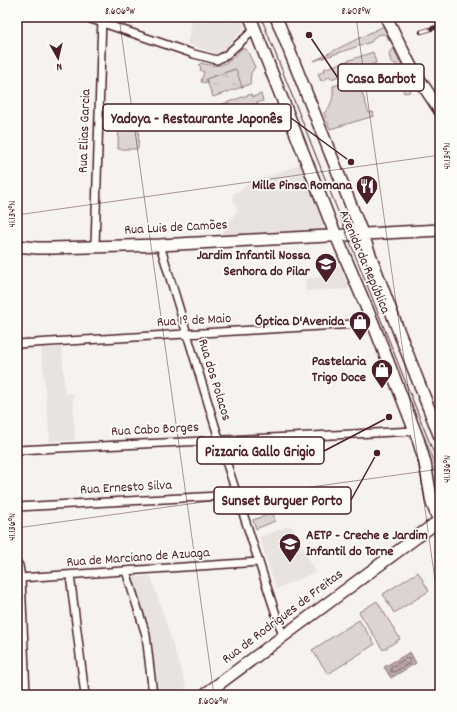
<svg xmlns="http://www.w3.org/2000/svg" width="457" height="712" font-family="Dekko,sans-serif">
<defs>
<pattern id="park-crowns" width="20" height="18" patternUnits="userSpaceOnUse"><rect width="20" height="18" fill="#dcd4d2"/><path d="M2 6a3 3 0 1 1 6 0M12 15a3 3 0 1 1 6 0" fill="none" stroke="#beb6b4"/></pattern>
<pattern id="water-waves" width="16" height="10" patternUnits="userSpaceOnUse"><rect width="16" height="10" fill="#bbabac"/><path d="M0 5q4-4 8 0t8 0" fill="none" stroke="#9a8b8c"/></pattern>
</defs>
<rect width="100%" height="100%" fill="#f6f3ef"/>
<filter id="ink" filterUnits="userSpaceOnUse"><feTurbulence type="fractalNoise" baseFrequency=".025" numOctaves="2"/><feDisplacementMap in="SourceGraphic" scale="8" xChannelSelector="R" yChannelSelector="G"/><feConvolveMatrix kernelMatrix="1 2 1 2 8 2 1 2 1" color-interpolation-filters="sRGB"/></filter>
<g filter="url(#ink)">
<!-- built -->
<path fill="#e9e3e0" d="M193,17L207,23L210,18L243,21L245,27L221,54H217L187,44Z
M300,164L324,225L321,230L221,235L237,210L232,196L234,193L243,189L244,185Z
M322,266H340L350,289L306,291L305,278L323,277Z
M41,348H62L65,394L73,393L75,440L50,441Z
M291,525L316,572L276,589L259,537Z
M151,576L189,695H161L160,694L156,695L130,577Z"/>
<!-- green -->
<path fill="#dcd4d2" stroke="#937a7e" d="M386,25L392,40L389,41L387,36L383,34L377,35L371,42L314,61L339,48Z
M242,48L247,50L255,67L251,73L250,84L242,87L235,69L206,79L208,83L201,82L204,72L200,70L201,67L199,65L201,63C222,69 228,64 242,48Z
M394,49L399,61L413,84L410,92L404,93L396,64L391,62L389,54L391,50Z
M373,52L376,63L331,79L329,77L321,81L318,74L325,71L324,69Z
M355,80L358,91L361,90L369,113L373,112L374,116L330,129L324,113C332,106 334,96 333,86Z
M251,94L253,97L261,94L263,101L256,103L258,105L221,118V114L217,116L215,111L219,109L217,106Z
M120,114H142V123H139L138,149H118L119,116H120Z
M423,436H424L440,476V506Z
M273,513L275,521L256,529L253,520Z
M418,572L429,591L394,613L383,594Z
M377,601L400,639L383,650L359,612Z
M359,620L375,644L328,674L312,650Z"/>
<!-- park -->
<path fill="url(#park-crowns)" stroke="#937a7e" d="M236,69L242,87L213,97L206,79Z"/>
<!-- water -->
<path fill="url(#water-waves)" stroke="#8e7378" d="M410,652L416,663L391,678L384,667Z"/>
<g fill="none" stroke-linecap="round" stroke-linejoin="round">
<!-- shore -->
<path stroke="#77575f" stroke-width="1" d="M407,658L410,660V663L394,672L391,671V668Z"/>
<!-- street casing -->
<g stroke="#4a1f2b" stroke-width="10">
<path id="street" d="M85,17L194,54L217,60L226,55L255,29
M160,245L222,449L283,636
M95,246L102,17
M17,344L373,323
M17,450L415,431
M17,507L237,495
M126,571L146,635L153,695
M70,575L85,695
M19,578L259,562"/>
</g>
<!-- secondary casing -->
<g stroke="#4a1f2b" stroke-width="14">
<path id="secondary" d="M250,17L332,226L373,323L418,439L425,463L432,503L439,521
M276,17L362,233L397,327L440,437
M386,17L410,65L440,111
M17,246L37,248H53L160,245L440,230
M17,566L19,578L24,695
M204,695L425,531L440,520"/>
</g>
<!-- street -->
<use href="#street" stroke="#fdfcf7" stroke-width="7"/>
<!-- secondary -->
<use href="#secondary" stroke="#fdfcf7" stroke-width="11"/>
<!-- tram -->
<path stroke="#4a1f2b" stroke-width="1" d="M261,17L440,469"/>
<!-- rail casing -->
<g stroke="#4a1f2b" stroke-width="4.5">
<path id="rail" d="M421,32L440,26"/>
</g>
<!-- rail -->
<use href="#rail" stroke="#fdfcf7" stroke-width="3" stroke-dasharray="9" stroke-linecap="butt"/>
</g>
</g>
<!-- ticks -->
<path fill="none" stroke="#4a1f2b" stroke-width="1" stroke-opacity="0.45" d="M119,17L214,695M356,17L440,616M17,215L440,155M17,528L440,469"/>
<!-- icons -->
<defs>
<g id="restaurant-pin" transform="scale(1.15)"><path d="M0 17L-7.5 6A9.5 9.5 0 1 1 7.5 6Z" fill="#4a1f2b" stroke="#fdfcf7"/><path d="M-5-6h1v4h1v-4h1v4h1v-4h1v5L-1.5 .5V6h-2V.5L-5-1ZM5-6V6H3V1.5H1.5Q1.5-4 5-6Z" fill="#fff"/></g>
<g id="school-pin" transform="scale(1.15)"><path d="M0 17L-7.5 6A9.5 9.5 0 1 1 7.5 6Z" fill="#4a1f2b" stroke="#fdfcf7"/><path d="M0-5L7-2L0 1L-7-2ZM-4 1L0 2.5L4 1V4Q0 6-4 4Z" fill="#fff"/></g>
<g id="shop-pin" transform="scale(1.15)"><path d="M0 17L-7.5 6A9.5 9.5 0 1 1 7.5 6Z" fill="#4a1f2b" stroke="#fdfcf7"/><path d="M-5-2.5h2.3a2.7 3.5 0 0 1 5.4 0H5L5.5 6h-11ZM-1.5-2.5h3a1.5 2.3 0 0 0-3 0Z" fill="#fff"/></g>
</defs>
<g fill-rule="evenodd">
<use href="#restaurant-pin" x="367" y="186"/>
<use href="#school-pin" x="326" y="264"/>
<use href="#shop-pin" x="360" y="322"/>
<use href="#shop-pin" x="382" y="370"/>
<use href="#school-pin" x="290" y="544"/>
</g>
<g text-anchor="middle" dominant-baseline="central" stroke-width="3.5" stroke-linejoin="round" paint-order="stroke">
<!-- street labels -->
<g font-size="14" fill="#4a1f2b" stroke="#fdfcf7">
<text transform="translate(85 131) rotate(-88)">Rua Elias Garcia</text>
<text transform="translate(176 228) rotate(-3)">Rua Luis de Camões</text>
<text transform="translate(364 262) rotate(67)">Avenida da República</text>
<text transform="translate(194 321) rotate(-3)">Rua 1º de Maio</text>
<text transform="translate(214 380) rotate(73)">Rua dos Polacos</text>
<text transform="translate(155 430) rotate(-3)">Rua Cabo Borges</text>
<text transform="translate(126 488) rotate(-3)">Rua Ernesto Silva</text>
<text transform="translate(138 558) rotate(-4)">Rua de Marciano de Azuaga</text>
<text transform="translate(283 617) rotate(-37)">Rua de Rodrigues de Freitas</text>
</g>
<!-- poi labels -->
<g font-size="14" font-weight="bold" fill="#4a1f2b" stroke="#fdfcf7" text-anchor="end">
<text x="352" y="186">Mille Pinsa Romana</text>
<text x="310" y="256">Jardim Infantil Nossa<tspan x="310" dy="16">Senhora do Pilar</tspan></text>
<text x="344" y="322">Óptica D'Avenida</text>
<text x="366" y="362">Pastelaria<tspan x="366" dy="16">Trigo Doce</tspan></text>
<text x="306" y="536" text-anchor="start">AETP - Creche e Jardim<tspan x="306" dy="16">Infantil do Torne</tspan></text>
</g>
</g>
<!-- callouts -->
<path fill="none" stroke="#4a1f2b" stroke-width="1.5" d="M309 35L338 78M351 162L291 118M389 417L324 451M377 453L351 500"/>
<g fill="#4a1f2b" stroke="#fdfcf7" stroke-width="1.5">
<circle cx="309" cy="35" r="4"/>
<circle cx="351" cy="162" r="4"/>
<circle cx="389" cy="417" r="4"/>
<circle cx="377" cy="453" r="4"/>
</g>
<g fill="#fdfcf7" stroke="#4a1f2b" stroke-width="1.5">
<rect x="338" y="64" width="86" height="27" rx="4"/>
<rect x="103" y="104" width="188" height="27" rx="4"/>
<rect x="197" y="437" width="127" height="27" rx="4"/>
<rect x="214" y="487" width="137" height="27" rx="4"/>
</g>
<g font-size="15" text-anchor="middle" font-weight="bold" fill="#4a1f2b">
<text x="381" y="83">Casa Barbot</text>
<text x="197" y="123">Yadoya - Restaurante Japonês</text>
<text x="260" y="456">Pizzaria Gallo Grigio</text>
<text x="282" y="505">Sunset Burguer Porto</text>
</g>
<!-- margin -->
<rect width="457" height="712" fill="none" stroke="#fdfcf7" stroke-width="44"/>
<!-- north arrow -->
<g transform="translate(58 58) rotate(172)" stroke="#fdfcf7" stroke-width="3" paint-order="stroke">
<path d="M0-3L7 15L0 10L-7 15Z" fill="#4a1f2b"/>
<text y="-6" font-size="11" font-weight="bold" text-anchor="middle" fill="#4a1f2b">N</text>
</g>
<rect x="22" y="22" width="413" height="668" fill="none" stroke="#4a1f2b" stroke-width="1.5"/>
<g font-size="10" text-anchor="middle" fill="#4a1f2b">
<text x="120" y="14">8.606°W</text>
<text x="356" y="14">8.608°W</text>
<text transform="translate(446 156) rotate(-90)" y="4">41.134°N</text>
<text transform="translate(11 214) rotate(-90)" y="4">41.134°N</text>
<text transform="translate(446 469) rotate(-90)" y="4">41.136°N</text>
<text transform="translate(11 527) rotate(-90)" y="4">41.136°N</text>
<text x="213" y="704">8.606°W</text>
</g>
</svg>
